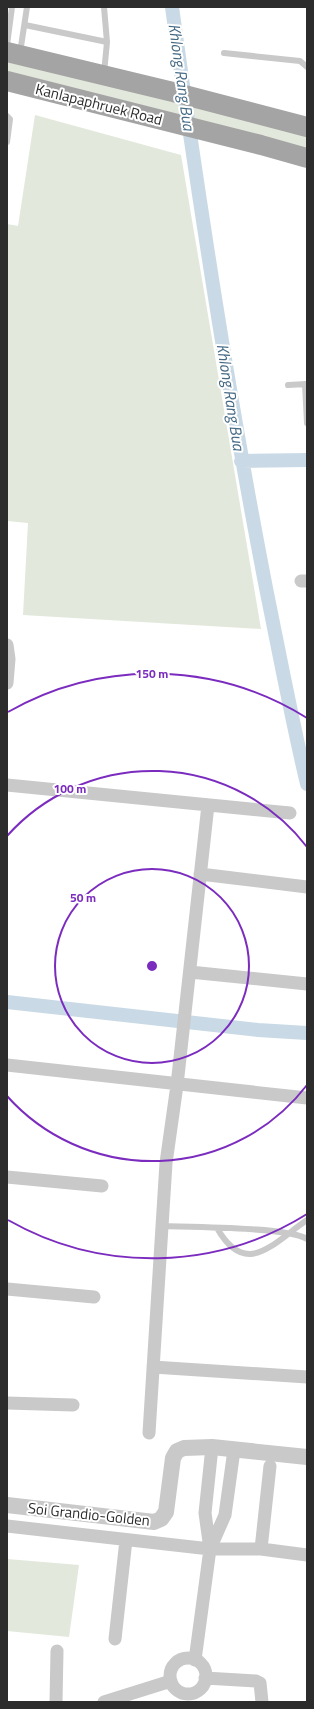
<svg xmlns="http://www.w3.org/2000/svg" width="314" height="1709" font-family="'Titillium Web',sans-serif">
<rect width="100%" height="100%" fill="#fff"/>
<!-- green -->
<path fill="#e2e8db" d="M7,62L209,109L307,136V149L7,73Z
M35,115L181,155L261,629L23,615L28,523L7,521V224L18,226Z
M7,1559L79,1565L69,1637L7,1631Z"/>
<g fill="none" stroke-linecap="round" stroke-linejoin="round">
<!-- canal -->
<path stroke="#c9dae6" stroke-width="14" d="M172,7C199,203 229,399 267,593C280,657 292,721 307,784
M241,461L307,460
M7,1002L258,1030L307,1033"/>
<!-- service -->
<path stroke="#c9c9c9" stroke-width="6" d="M104,7L107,42L104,73
M25,25L107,42
M7,45L12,7
M20,53L27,7
M224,53L300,61L307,67
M7,116L10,119L7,142
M305,384L307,423
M288,385L307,384
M162,1226C189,1227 289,1227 307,1239
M217,1228C246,1279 273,1243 307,1220"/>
<!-- minor -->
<path stroke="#c9c9c9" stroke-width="13" d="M301,581H307
M7,645L9,659L7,683
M7,785L290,813
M200,874L307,887
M190,972L307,984
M7,1065L307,1098
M7,1177L102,1186
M7,1289L94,1297
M153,1367L307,1377
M7,1403L73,1405
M149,1433L166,1163L177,1085L208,805
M7,1526L210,1549H261L307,1555
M210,1549L225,1515L234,1450
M261,1549L270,1466
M115,1639L126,1540
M170 1676a18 18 0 1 1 36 0a18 18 0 1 1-36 0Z
M195,1660L210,1549L205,1513L212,1447
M205,1678L256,1681L260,1683L262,1702
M56,1702L57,1651
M104,1702L171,1681"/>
<!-- tertiary -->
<path stroke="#c9c9c9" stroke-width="16" d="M7,1505L154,1522L161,1519L166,1512L173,1458L177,1451L184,1448L212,1447L307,1457"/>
<!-- primary -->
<path stroke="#a4a4a4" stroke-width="20" d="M7,52L173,92L307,127
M7,81L261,145L307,158"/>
</g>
<!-- distance rings -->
<g fill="none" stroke="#7b2cbf" stroke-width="2">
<circle cx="152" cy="966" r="97"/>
<path d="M307 1085A195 195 0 0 1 7 1096M7 836A195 195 0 0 1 307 847"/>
<path d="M307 1214A292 292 0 0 1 8 1220M8 712A292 292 0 0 1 307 718"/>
</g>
<g text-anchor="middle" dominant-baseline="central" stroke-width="4" stroke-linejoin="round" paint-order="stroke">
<!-- street labels -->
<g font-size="15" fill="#2c2c2c" stroke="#fff">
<text transform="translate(99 104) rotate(14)">Kanlapaphruek Road</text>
<text transform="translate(89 1514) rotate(6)">Soi Grandio-Golden</text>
</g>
<!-- water labels -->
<g font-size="16" font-style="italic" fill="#446984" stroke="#fff">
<text transform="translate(182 77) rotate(82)">Khlong Rang Bua</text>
<text transform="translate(231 397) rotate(81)">Khlong Rang Bua</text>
</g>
</g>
<circle cx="152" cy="966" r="6" fill="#7b2cbf" stroke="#fff" stroke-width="2"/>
<g font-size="12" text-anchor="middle" font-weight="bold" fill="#7b2cbf" stroke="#fff" stroke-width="4" stroke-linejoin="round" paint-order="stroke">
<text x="152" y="678">150 m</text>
<text x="70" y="793">100 m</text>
<text x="83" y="902">50 m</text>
</g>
<!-- border -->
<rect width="314" height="1709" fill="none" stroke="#2c2c2c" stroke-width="16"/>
</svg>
